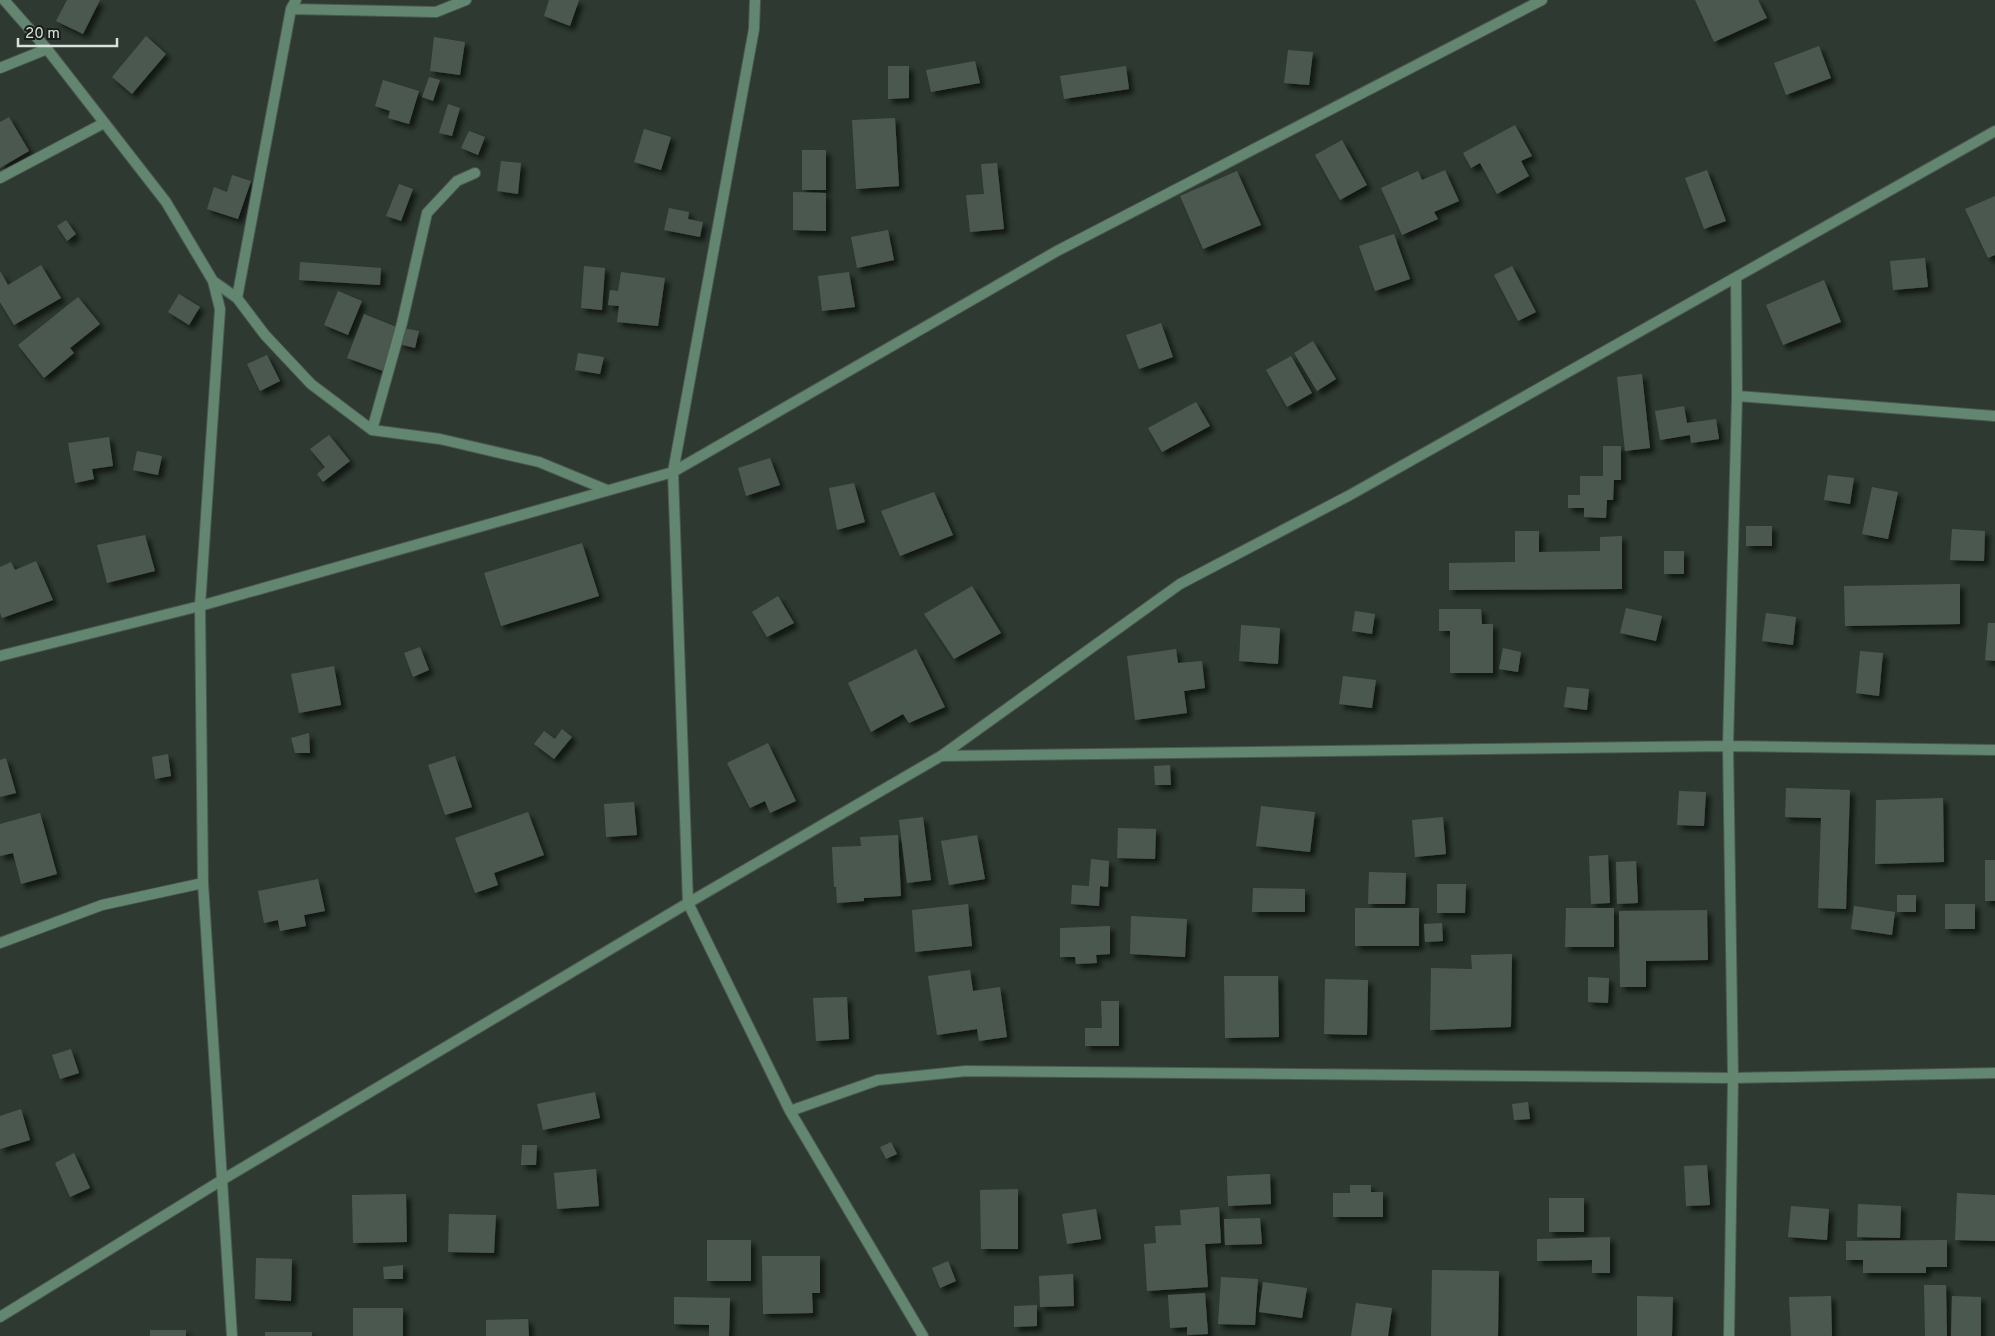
<svg xmlns="http://www.w3.org/2000/svg" width="1995" height="1336" font-family="Overpass,sans-serif">
<defs>
<filter id="shadow"><feDropShadow dx="4.5" dy="4.5" stdDeviation="2.5" flood-color="#0009"/></filter>
</defs>
<rect width="100%" height="100%" fill="#2d3931"/>
<!-- building -->
<path fill="#4c5950" filter="url(#shadow)" d="M67,0H100L83,34L56,21Z
M549,0H579L570,26L544,16Z
M1695,0H1758L1767,18L1714,42Z
M146,36L166,54L132,94L112,77Z
M434,37L465,42L460,75L430,71Z
M1819,46L1831,78L1786,95L1774,63Z
M1288,50L1313,52L1309,85L1284,83Z
M975,61L980,83L931,92L926,70Z
M888,66H909V98L888,99Z
M1126,66L1129,89L1064,99L1060,76Z
M429,77L440,80L433,101L422,97Z
M383,80L419,91L409,124L388,118L390,111L375,106Z
M448,104L460,108L452,136L439,133Z
M9,117L29,151L0,168V122Z
M895,118L899,186L856,189L852,120Z
M1515,125L1532,156L1521,161L1529,176L1497,194L1480,163L1471,168L1463,153Z
M644,129L671,137L661,170L634,162Z
M469,131L485,137L478,155L461,148Z
M1342,140L1367,185L1340,200L1315,155Z
M802,150H826V190H802Z
M501,161L521,163L518,194L497,191Z
M997,163L1004,229L970,232L966,195L984,194L981,164Z
M1445,170L1459,201L1434,212L1438,219L1402,235L1381,188L1418,171L1422,180Z
M1707,170L1726,221L1704,229L1685,178Z
M1237,171L1261,225L1203,249L1180,196Z
M232,175L251,181L238,219L207,209L214,187L227,192Z
M399,184L413,189L401,221L386,216Z
M793,192L826,193V231L793,230Z
M1995,196V255L1988,258L1965,209Z
M669,208L689,212L688,219L703,222L700,237L664,230Z
M66,220L76,234L67,241L57,226Z
M888,230L894,260L857,268L851,237Z
M1394,234L1410,279L1375,291L1359,246Z
M1925,258L1928,287L1893,290L1890,261Z
M300,262L381,268L380,285L299,280Z
M41,265L61,298L14,325L0,302V271L8,285Z
M584,266L605,268L602,310L581,308Z
M1512,266L1536,312L1518,321L1494,275Z
M621,272L665,278L658,326L617,322L619,306L608,305L610,290L618,291Z
M849,272L855,307L822,311L818,276Z
M1824,280L1841,322L1783,345L1766,305Z
M338,291L362,301L348,335L324,325Z
M179,294L200,307L189,325L168,312Z
M78,297L100,324L70,348L74,353L44,378L18,345Z
M364,314L399,328L383,371L347,358Z
M1161,323L1173,357L1139,369L1126,335Z
M403,328L419,331L415,348L399,344Z
M1313,341L1336,379L1317,391L1294,353Z
M578,353L604,357L600,374L575,370Z
M267,355L280,381L260,391L247,364Z
M1291,356L1312,393L1287,407L1266,370Z
M1642,374L1650,448L1625,451L1617,377Z
M1196,402L1210,426L1162,452L1148,428Z
M1684,406L1687,423L1716,419L1719,439L1691,443L1690,435L1660,440L1655,411Z
M329,435L350,461L323,482L317,474L325,467L310,449Z
M109,437L113,466L92,469L94,479L75,483L68,443Z
M1603,446H1621V480H1614L1613,500H1607L1606,518L1584,517V508H1568V495H1580V476H1603Z
M137,451L162,456L158,475L133,470Z
M770,458L780,485L746,496L738,468Z
M1828,475L1854,478L1850,504L1824,500Z
M854,483L865,522L837,530L829,488Z
M1872,487L1898,492L1888,539L1862,534Z
M934,492L953,535L900,556L881,511Z
M1746,526H1772V546H1746Z
M1952,529L1985,531L1984,561L1950,560Z
M1515,531H1539V552L1600,551V537L1622,536V589L1449,590V563L1515,562Z
M145,535L155,571L107,583L97,545Z
M582,543L599,596L501,626L484,573Z
M1664,551H1684V574H1664Z
M36,561L53,600L2,618L0,613V567L11,562L15,570Z
M1960,584V624L1845,626L1844,586Z
M972,586L1001,633L954,659L924,614Z
M778,596L794,623L767,637L752,612Z
M1626,608L1662,616L1656,641L1620,633Z
M1439,609H1481L1482,624H1493V673H1450V631H1439Z
M1355,611L1375,614L1372,634L1352,631Z
M1766,613L1796,617L1793,645L1762,641Z
M1988,623H1995V661L1985,660Z
M1241,625L1280,628L1278,664L1239,661Z
M420,647L429,670L413,677L404,653Z
M1503,648L1521,652L1518,672L1499,669Z
M916,649L945,707L909,723L903,714L871,732L848,683Z
M1176,649L1178,663L1202,661L1205,688L1184,691L1187,713L1135,720L1127,656Z
M1860,651L1883,653L1879,696L1856,693Z
M334,666L341,705L299,713L291,674Z
M1343,676L1376,680L1372,708L1339,704Z
M1567,687L1589,689L1587,710L1564,707Z
M562,729L572,737L554,759L534,744L544,731L555,739Z
M309,733L310,753H295L291,738Z
M768,743L796,801L770,813L765,801L750,808L727,763Z
M168,754L171,776L155,779L152,757Z
M455,756L472,807L445,815L428,765Z
M6,758L16,793L0,797V760Z
M1170,765L1171,785H1155L1154,766Z
M1786,788L1850,790L1846,909L1818,908L1821,818L1785,817Z
M1679,791L1706,792L1704,826L1677,825Z
M1943,798L1944,862L1875,864L1876,800Z
M634,802L637,835L606,837L604,804Z
M1261,806L1315,812L1310,852L1256,846Z
M528,812L544,855L494,873L498,885L475,893L455,838Z
M40,813L57,874L21,884L13,853L0,856V824Z
M923,817L931,880L907,883L899,820Z
M1443,817L1446,854L1415,857L1412,820Z
M1118,828L1156,829L1155,859L1117,858Z
M898,835L901,896L864,898V901L837,903L836,887H834L832,847L861,846L860,837Z
M977,835L985,879L949,885L941,841Z
M1608,855L1610,903L1591,904L1589,856Z
M1091,859L1109,861L1108,887L1100,886L1099,906L1071,904L1072,885L1089,886Z
M1985,860H1995V901H1985Z
M1636,861L1638,903L1617,904L1616,862Z
M1369,872L1406,873L1405,904H1368Z
M318,879L325,911L304,915L306,926L280,931L278,920L264,923L258,891Z
M1437,884H1466L1465,913H1437Z
M1253,888L1305,889V912H1252Z
M1897,895H1916V912H1897Z
M968,904L972,946L915,952L912,910Z
M1945,904H1975V929H1945Z
M1854,906L1895,912L1892,935L1851,929Z
M1355,908H1419V946H1355Z
M1566,908H1614V947H1565Z
M1707,910L1708,960L1646,961V987H1620L1619,911Z
M1131,916L1187,919L1185,957L1130,954Z
M1442,923L1443,941L1425,942L1424,924Z
M1110,926V954L1096,955L1097,963L1076,964L1075,957H1060V928Z
M1512,954L1511,1027L1430,1030L1431,968L1472,969L1471,955Z
M970,970L973,991L1000,987L1007,1037L979,1041L977,1029L937,1035L928,976Z
M1224,976H1278L1279,1037L1225,1038Z
M1588,977L1609,978L1608,1003L1588,1002Z
M1325,979L1368,980L1367,1035L1324,1034Z
M847,997L849,1039L816,1041L813,998Z
M1101,1001H1119V1046H1085V1028H1102Z
M71,1049L79,1073L60,1079L52,1055Z
M595,1092L600,1118L543,1130L537,1104Z
M1528,1102L1530,1119L1514,1120L1512,1104Z
M21,1109L30,1140L0,1149V1116Z
M891,1142L897,1154L886,1159L880,1147Z
M522,1145H537L536,1165H521Z
M74,1153L90,1188L70,1197L55,1163Z
M1707,1165L1710,1205L1686,1206L1684,1166Z
M596,1169L599,1206L557,1209L554,1173Z
M1270,1174L1271,1204L1228,1206L1227,1176Z
M1350,1185H1371V1192H1383V1217H1333V1193H1350Z
M1018,1189V1249H981L980,1190Z
M1957,1193L1995,1195V1241L1955,1240Z
M406,1194L407,1242L353,1243L352,1195Z
M1549,1198H1584V1232H1549Z
M1858,1204L1901,1206L1900,1238L1857,1237Z
M1791,1206L1829,1209L1827,1240L1788,1237Z
M1219,1207L1221,1243L1205,1244L1208,1287L1147,1291L1144,1244L1156,1243L1155,1226L1181,1225L1180,1210Z
M1096,1209L1101,1239L1067,1244L1062,1214Z
M449,1214L496,1215L494,1253L448,1252Z
M1260,1218L1262,1244L1225,1245L1224,1219Z
M1610,1237V1273H1592V1260L1537,1261V1239Z
M707,1240H751V1281H707Z
M1947,1240V1267H1926V1273H1863V1260H1846V1241Z
M762,1256H820V1293H812L813,1313L763,1314Z
M256,1258L292,1259L291,1301L255,1299Z
M948,1261L956,1281L940,1288L932,1268Z
M403,1265V1279H384L383,1267Z
M1432,1270L1499,1271L1498,1336H1431Z
M1073,1274L1074,1306L1040,1307L1039,1276Z
M1221,1277L1258,1279L1255,1325L1218,1324Z
M1263,1282L1307,1288L1302,1318L1259,1312Z
M1924,1285H1946L1947,1336H1925Z
M1205,1293L1208,1334L1187,1335V1327L1170,1328L1168,1295Z
M1637,1296L1673,1297L1672,1336H1637Z
M1831,1296L1832,1336H1791L1789,1297Z
M1952,1296L1981,1297V1336H1951Z
M674,1297L730,1298L729,1336H709V1325L674,1324Z
M1356,1303L1392,1308L1388,1336H1351Z
M1037,1305V1326L1014,1327V1306Z
M353,1308H403V1336H353Z
M528,1319L529,1336H486V1320Z
M150,1330H186V1336H150Z
M265,1332H312V1336H265Z"/>
<g fill="none" stroke-linecap="round" stroke-linejoin="round">
<!-- street casing -->
<g stroke="#4c5750" stroke-width="12">
<path id="street" d="M4,0L47,49L166,202L213,281L220,309L200,606L203,883L232,1336
M755,0L754,29L673,472L688,903L790,1111L923,1336
M291,9L436,12L466,0
M0,68L47,49
M0,178L104,123
M213,281L237,298L265,335L311,384L372,430L440,439L539,462L607,490
M237,298L291,9L296,0
M1737,396L1995,416
M372,430L402,323L427,213L457,181L475,173
M0,656L200,606L673,472L1057,251L1542,0
M941,756L1728,746L1995,750
M0,943L102,905L203,883
M790,1111L878,1080L966,1071L1733,1078L1995,1073
M0,1317L222,1180L688,903L941,756L1180,584L1350,495L1995,131
M1729,1336L1733,1078L1728,746L1737,396L1736,278"/>
</g>
<!-- street -->
<use href="#street" stroke="#638671" stroke-width="10"/>
</g>
<!-- scale -->
<path d="M18 38v8h99v-8" fill="none" stroke="#d9e1dc" stroke-width="2.5"/>
<text x="25" y="38" font-size="15" fill="#d9e1dc" stroke="#191e1b" stroke-width="4" paint-order="stroke">20 m</text>
</svg>
